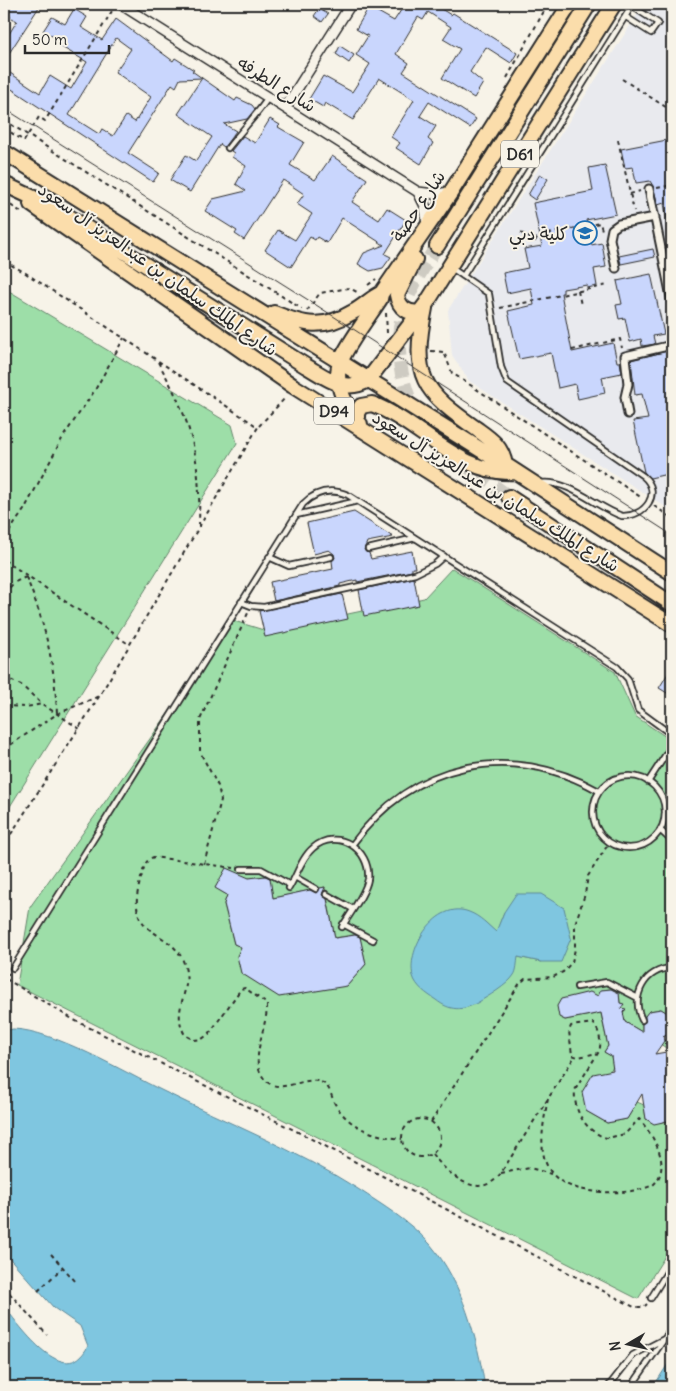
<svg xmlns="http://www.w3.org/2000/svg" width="676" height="1391" font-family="Delius,'Playpen Sans Arabic',sans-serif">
<rect width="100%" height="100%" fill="#f7f3e8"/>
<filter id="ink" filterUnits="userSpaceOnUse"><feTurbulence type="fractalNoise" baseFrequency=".02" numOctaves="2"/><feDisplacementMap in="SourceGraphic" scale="10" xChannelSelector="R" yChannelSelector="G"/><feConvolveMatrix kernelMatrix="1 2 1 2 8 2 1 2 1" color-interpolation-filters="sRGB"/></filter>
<g filter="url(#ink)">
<!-- built -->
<path fill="#e9eaee" d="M644,4H672V511L469,381L452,355L448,310Z"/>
<!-- green -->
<path fill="#9ddea8" stroke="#64846a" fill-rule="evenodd" d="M4,288L232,425L237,443L4,816Z
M452,568L615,672L635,716L672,741V1019L671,1015L661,1009L649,1011L642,1020V1032L625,1022L623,1012L626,1010L621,1008L623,1004L620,1003L619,993L611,989L601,990L598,996L559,1017L565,1020L596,1014L600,1009L608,1046L604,1052L611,1056L613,1066L586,1111L607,1123L627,1119L637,1102L644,1105L646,1119L654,1123L672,1120V1245L638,1299L17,985L30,907L234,621L267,631L424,598ZM269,876L273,898L325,887L335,938L359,934L366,964L347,986L234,944L224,904L227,895L215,887L249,878ZM504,912L541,962L518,957L484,921L496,933Z
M672,1030V1051H671L657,1042L667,1038Z"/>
<!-- water -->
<path fill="#7fc6e0" stroke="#5d8898" d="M516,894H541L564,908L571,938L561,962H541L518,957C517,962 517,971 514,975C508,985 487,997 477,1003C462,1011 450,1011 436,1000C427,994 416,987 413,976C406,948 437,899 469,912C480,916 488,925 496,932L504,912Z
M13,1029C54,1030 124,1072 163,1091C228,1123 296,1150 358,1189C384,1206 409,1221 430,1244C463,1283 477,1338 485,1387H4V1306C21,1328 65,1391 88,1346L80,1326L54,1308L4,1252V1031Z
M670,1361L672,1362V1387H653Z"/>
<!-- building -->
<path fill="#c9d6fd" stroke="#2b2b2b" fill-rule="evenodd" d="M4,4H41L4,61V42L17,21L4,13Z
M405,4H433L451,15L453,13L517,53L511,63L486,47L470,72L483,83L474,98L442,78L460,49L443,39L451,27L428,12L423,20L418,17L396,54L409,63L403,72L476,119L470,128L429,102L420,116L436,126L428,139L433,143L421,164L396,148L400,143L391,137L414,100L379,78L353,120L325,103L323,107L309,99L323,76L352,92L370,64L356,55L368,36L356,29L369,7L394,21Z
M74,9L87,17L81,27L102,40L116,19L173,61L175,58L194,70L192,71L202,78L180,79L176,87L172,84L128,153L159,173L153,182L4,84V69L40,93L50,76L71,89L87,62L53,42L56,38L43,31L52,17L65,24ZM116,38L131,49L115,72L151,97L135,122L126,116L113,136L102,129L99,134L69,115Z
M319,9L328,14L322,22L314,16Z
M340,46L354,55L349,63L336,54Z
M202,78L235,101L237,98L252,105L255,109L247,119L224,124L236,131L224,147L220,144L190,192L170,180L186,155L196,161L212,137L178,114Z
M270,119L280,125L278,127L304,142L290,165L315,180L332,156L367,179L352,202L379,220L387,208L406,220L385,254L391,257L383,268L370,271L358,264L364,253L384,245L342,218L327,243L317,237L315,240L310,237L291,267L265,250L278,230L295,240L312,214L297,204L304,194L283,180L244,240L235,234L237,231L205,211L213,199L246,191L236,184L246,166L232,157L234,153L231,151L243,136L255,143Z
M672,139V225L668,226L664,203L658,205L653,186L650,181L636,183L633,167L625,168L621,149Z
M605,165L616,214L586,220L591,245L602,243L606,267L594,269L597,286L587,288V285L563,289V293H561L572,352L613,343L617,362H620L622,373L602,377L605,393L578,399L575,384L558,388L551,353L519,359L508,311L534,305L531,288L507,293L503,273L528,268L524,249L542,246L533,203L593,191L589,168Z
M540,174L548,179L535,200L528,195Z
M653,249L655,257L621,264L619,256Z
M651,274L664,334L653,336L655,344L642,346L641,339L630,342L625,318L619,319L616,305L622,304L617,281Z
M672,350V473L650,478L644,472L633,421L648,419L642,394L635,395L631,360Z
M354,512L393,537L367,542L364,550L369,553L371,559L412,551L415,568H412V571L357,582V580L340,584V586L274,601L270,582L333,569L332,561L335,558L334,554L329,550L314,554L307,523Z
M414,578L419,605L364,616L359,590Z
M342,594L348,619L265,637L259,611Z
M672,667V696L659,688Z
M226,868L249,878L265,876L270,878L273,898L310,890L316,893L320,888L325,887L322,895L327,899L335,938L355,935L360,937L366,964L347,986L279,997L241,973L237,956L241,947L234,944L224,904L227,895L215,888Z
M611,989L619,993L620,1003L624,1004L621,1008L626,1009L623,1012L625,1022L642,1032V1024L645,1022V1016L649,1011L661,1009L671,1015L672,1030L664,1036V1041L655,1054L672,1051V1120L654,1124L646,1119L642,1094L627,1119L607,1123L586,1111L582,1092L593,1074L613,1070L611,1056L604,1052L608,1046L601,1013L565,1020L559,1017L557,1006L561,999L590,992L598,996L601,990Z"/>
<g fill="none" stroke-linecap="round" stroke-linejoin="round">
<!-- primary-tunnel -->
<path stroke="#cecbc2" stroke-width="14" stroke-dasharray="14 7" stroke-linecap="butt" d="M437,246C426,263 415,280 407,299C389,348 402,405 437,442
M461,462L509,497"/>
<!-- service casing -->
<g stroke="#2b2b2b" stroke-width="8">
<path id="service" d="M626,17L651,33L658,23L633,7
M228,148C241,131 256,116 268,98
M450,267L489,294L501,367L507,382L643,476C663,493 645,517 622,516C596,507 570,480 541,483
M463,276L633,4
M296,515L358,501
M368,549L415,538
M269,557L289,566L331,557
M241,602L251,606L264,607L415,574L435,564L444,556
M593 812a36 36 0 1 1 72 0a36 36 0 1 1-72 0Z
M648,782L672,745
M660,830L672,841
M352,845C413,761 509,741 599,791
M241,869H261L290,885
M295,877L316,889
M289,888C297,875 302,857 313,848C337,827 371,849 368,879C366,893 349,915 342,927
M326,894L353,909
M343,924L373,940
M13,968L303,504C316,491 331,488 348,495L617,667L628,679L638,710L672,735
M577,987L607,982L638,998
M642,1020C630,996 645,969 672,968
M667,1038H672
M651,1298L672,1264
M608,1387L633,1355L664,1339
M631,1387L672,1328"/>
</g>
<!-- pedestrian casing -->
<g stroke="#2b2b2b" stroke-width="11">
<path id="pedestrian" d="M649,189L672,302
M616,268L610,239L612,229L619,224L655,217
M628,414L625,397L628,384L625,356L672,345"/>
</g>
<!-- minor casing -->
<g stroke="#2b2b2b" stroke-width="12">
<path id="minor" d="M120,4L418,192L434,194L451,192
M285,108L351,4
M418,192L425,206L427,227"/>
</g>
<!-- primary casing -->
<g stroke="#2b2b2b" stroke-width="18">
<path id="primary" d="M4,152L510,468L672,573
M4,184L55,208L306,366C327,378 345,394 368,380L426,304L614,4
M31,204L293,386L672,625
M437,246L589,4
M415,259L397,295C399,308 408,314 420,312
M425,308C411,377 422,391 478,430C492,440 502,447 505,465
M274,313C304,325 323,330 353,312C363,307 370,299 380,294
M357,421V413L361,406L372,404C421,423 460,476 516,472
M360,424C347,411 333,382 340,363C346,346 369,316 380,299L381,294L451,192L570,4
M509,497L672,604"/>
</g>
<!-- path -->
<path stroke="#2b2b2b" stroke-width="2" stroke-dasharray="4 4" stroke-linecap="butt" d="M507,78L548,4
M622,79L672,111
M4,120L302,309
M4,128L24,141L39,117L45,121L112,11
M618,140L634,211
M436,183L445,177
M657,188L672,185
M630,194L640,191
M4,201L21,212
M521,233L535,241L538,236L600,223L602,230
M4,261L24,272L258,427L100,695L4,845
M368,285L376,279
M578,291L581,305
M500,308L608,285
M307,311L320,293L349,288L359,293
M386,313L387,333
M572,350L620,339L622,348
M431,351L444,352L452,373L642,498
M158,362C192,421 201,458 199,526
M259,426L286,397
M654,506L672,518
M4,539L24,510L63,437L95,390L124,338
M4,560L130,645
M26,577C45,622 55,666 57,714
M4,593L15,582L26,577
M4,677L21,685L42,704L80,729
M4,706L26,707L42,704
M4,749L57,714L99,696
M204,864L221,800L218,786L200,752V720L248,613
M234,868L154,857C144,860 144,869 141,878C121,945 179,924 186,972C190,993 171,1011 185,1035L194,1040L202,1039L209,1034L241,989L245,988L267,1004C268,1023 252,1055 260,1072C275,1103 304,1072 323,1083C330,1087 331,1095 334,1102C348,1128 374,1136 402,1139
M6,979L74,1020L298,1132L634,1307H644L647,1304
M4,982L9,973
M548,1099C537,1150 536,1188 601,1192C617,1193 638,1192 653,1185C673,1166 653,1135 639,1119L625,1134L607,1138C586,1132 573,1111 575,1090L598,1053C603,1045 599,1029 593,1023L571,1026L569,1031L572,1055L578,1057L598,1053
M402 1138a19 19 0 1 1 38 0a19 19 0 1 1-38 0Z
M431,1122L520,983L525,979L553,977L563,972L572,962L575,949V924L585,894L588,876L609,843
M432,1154C448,1174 479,1203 501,1173L575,1056
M501,1173L530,1168L551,1174
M51,1254L77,1283
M4,1287L47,1335
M38,1291L62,1268"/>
<!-- service -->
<use href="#service" stroke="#f7f3e8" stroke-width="4.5"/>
<!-- pedestrian -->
<use href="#pedestrian" stroke="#f7f3e8" stroke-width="7"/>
<!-- minor -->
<use href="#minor" stroke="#f7f3e8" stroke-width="9"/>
<!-- primary -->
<use href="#primary" stroke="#fbddab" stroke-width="14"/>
<!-- tram -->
<path stroke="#2b2b2b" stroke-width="1" d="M4,108L313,303L672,535"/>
</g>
</g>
<!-- icons -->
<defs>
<g id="school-ring" transform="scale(1.25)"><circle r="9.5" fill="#f7f3e8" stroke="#1f6fb2" stroke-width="1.5"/><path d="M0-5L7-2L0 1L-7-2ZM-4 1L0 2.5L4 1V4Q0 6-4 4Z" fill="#1f6fb2"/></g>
</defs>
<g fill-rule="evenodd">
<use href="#school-ring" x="585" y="233"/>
</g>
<g text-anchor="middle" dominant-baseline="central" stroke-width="4" stroke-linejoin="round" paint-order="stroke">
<!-- shield labels -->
<g fill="#f7f3e8" stroke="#686764" stroke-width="1">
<rect x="501" y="140.5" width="38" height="27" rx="4"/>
<rect x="314" y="397.5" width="40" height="27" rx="4"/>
</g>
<g font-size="16" font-weight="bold" fill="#2b2b2b">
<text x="520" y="154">D61</text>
<text x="334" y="411">D94</text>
</g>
<!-- street labels -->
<g font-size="18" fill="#2b2b2b" stroke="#f7f3e8">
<text transform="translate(277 84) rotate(32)">شارع الطرفه</text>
<text transform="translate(418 206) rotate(-56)">شارع حصة</text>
<text transform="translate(158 269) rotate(35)">شارع الملك سلمان بن عبدالعزيز آل سعود</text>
<text transform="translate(496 491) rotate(32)">شارع الملك سلمان بن عبدالعزيز آل سعود</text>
</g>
<!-- poi labels -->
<g font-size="18" fill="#2b2b2b" stroke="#f7f3e8" text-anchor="end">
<text x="568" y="233">كلية دبي</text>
</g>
</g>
<!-- margin -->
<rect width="676" height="1391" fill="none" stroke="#f7f3e8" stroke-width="20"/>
<rect x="10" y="10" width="656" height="1371" fill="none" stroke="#2b2b2b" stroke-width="2" filter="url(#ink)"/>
<!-- north arrow -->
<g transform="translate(628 1344) rotate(261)" stroke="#f7f3e8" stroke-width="4" paint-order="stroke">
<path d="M0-4L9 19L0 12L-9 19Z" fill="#2b2b2b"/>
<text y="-8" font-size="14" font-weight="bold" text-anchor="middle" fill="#2b2b2b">N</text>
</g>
<!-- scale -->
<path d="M25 45v8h84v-8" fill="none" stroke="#2b2b2b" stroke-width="2.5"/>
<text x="32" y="45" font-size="15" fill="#2b2b2b" stroke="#f7f3e8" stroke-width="4" paint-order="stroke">50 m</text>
</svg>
